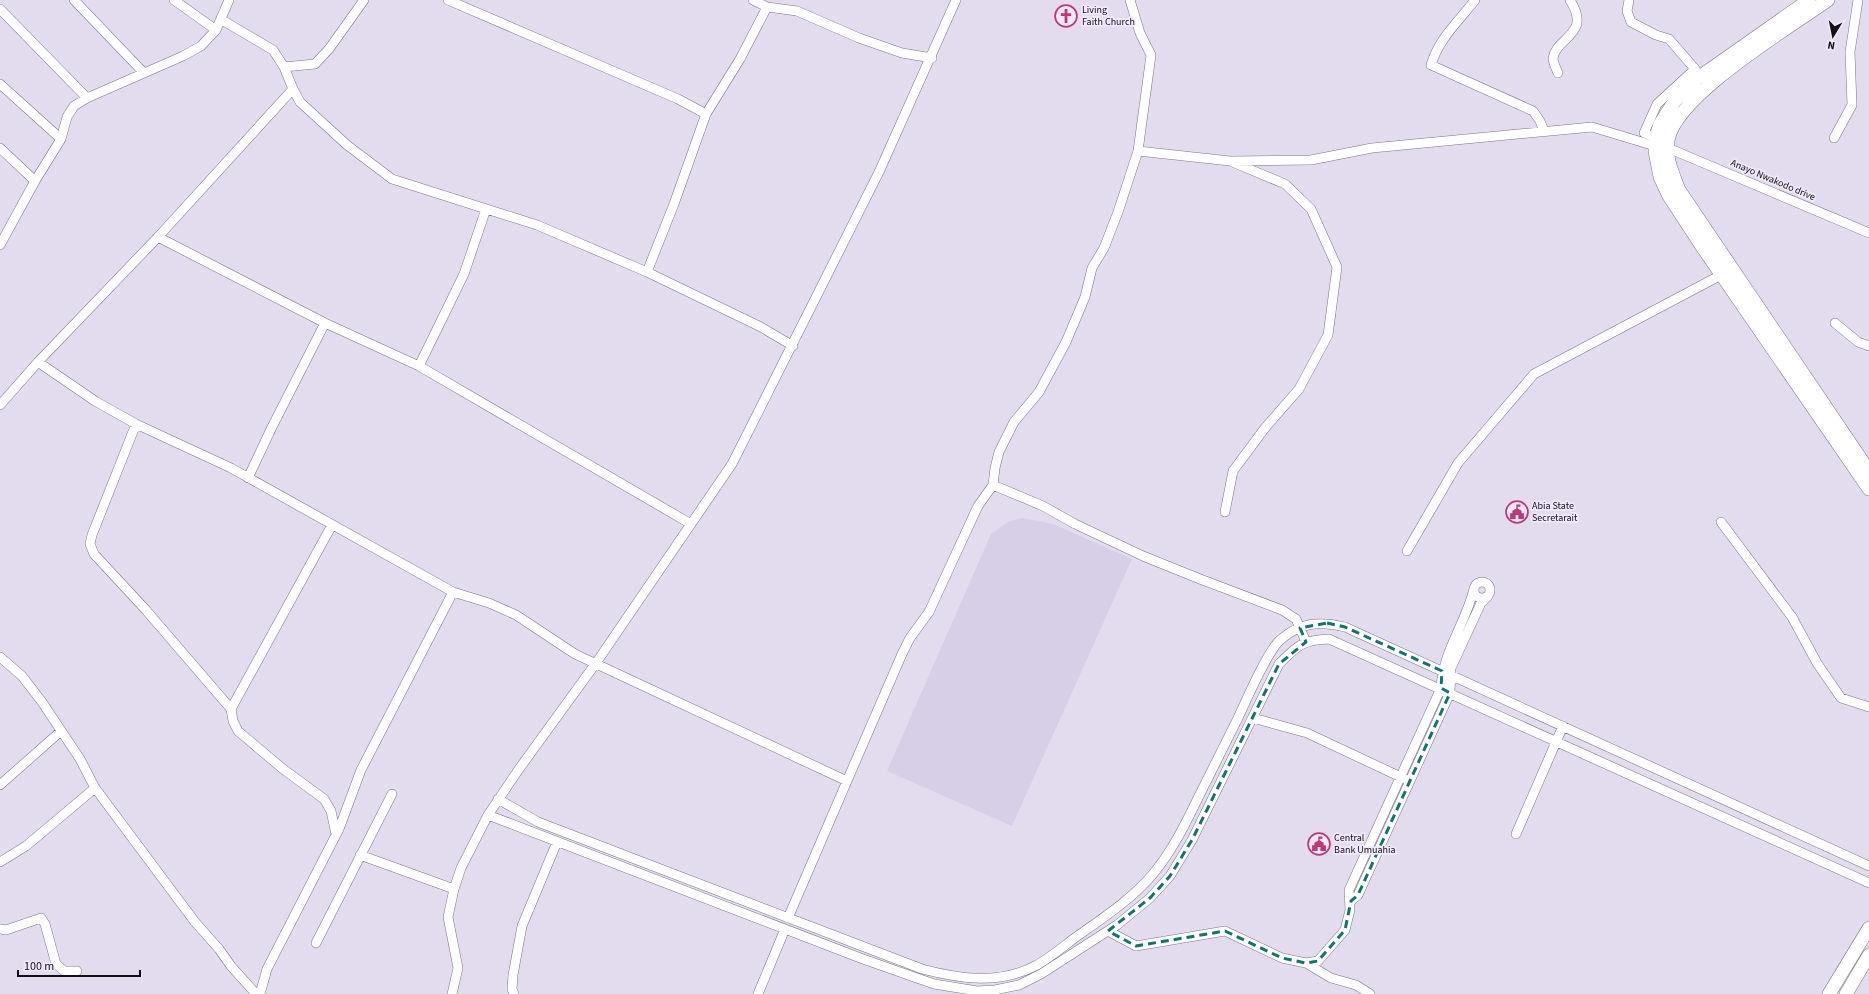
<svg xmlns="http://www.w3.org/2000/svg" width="1869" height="994" font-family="'Source Sans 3',sans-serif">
<rect width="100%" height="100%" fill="#e2dcee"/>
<!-- built -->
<path fill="#d7cfe8" d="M1023,518L1053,524L1132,559L1012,826L887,771L991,534L1008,522Z"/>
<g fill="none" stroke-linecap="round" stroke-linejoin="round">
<!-- street casing -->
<g stroke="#7c7686" stroke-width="10">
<path id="street" d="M74,0L143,72
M174,0L216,30
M448,0L678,99L706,114L674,204L647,272
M753,0L767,7L797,11L859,38L902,53L932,58
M1130,0L1140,33L1151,55L1138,151
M1475,0C1459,21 1439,38 1431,65L1533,111L1540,121L1544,131
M1629,0L1627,11L1631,22L1656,35L1669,39L1695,69L1657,104L1644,133L1656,137
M0,9L87,98
M222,20L273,50L284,67L293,89L300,102L347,145L392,179L537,225L647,272L761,327L793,346
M284,67L315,64L329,49L364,0
M1558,73C1556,68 1553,63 1553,58C1557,36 1592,35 1570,0
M0,84L61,139
M293,89L158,237L325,323L419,366
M706,114L740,59L767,7
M1834,138L1852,105L1850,52L1858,0
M0,148L35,181
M1668,148L1869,233
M1234,161L1311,160L1372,148L1592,127L1655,146
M486,209L464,274L419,366L691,524
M0,245L35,181L61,139L67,117L74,106L87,98L183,56L201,46L216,30L229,0
M1835,323L1858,342L1869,346
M38,362L95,401L136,424L231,468L453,592L489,603L516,615L575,654L847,781L788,918
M0,405L38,362L158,237
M136,424L92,535L90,544L94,554L145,609L231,709
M248,478L272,427L325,323
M993,485L1043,506L1075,524L1143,556L1200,579L1282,610L1296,619L1306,642
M1721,522L1792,617L1817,663L1841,698L1869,707
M332,525L231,709L233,721L238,731L283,769L324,799L331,811L336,834
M1407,551L1458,463L1534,374L1721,275
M1474 590a8 8 0 1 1 16 0a8 8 0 1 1-16 0Z
M0,657L22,676L42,702L80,759L95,788L195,922L219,949L231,966L256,994
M1253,718L1307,733L1405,779
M847,781L902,654L910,638L929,612L978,506L993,485L995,468L999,452L1014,422L1039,392L1066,342L1085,297L1092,268L1104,248L1118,212L1138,151L1230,161L1285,184L1311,209L1337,267L1328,335L1299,389L1265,428L1233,471L1225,512
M0,785L61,731
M498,799L538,822L922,969C960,979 1000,985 1037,965C1051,957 1064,946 1076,937C1103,918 1132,899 1153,874C1172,851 1185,825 1198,798C1211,772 1224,746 1237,720C1246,701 1267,652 1280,640C1301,622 1319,621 1345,627L1869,866
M488,815L863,959L934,984L977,991L995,990L1019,985L1041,974L1117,925L1150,898L1170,876L1192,840L1279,664C1297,646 1302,640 1329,639L1869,883
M1516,834L1563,726
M360,855L454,889
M0,862L26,846L95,788
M1351,901L1358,895L1450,693L1451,668L1481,603L1488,596
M0,929L6,930L41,918L45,924L56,964L64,971H77
M1108,931L1136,946L1225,931L1282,958L1306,963L1318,961L1345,930L1350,910L1349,890L1441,688C1443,651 1465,625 1474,589
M316,943L392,794
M1306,963L1331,978L1356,985L1370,994
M260,994L267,969L339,829L361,770L453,592
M452,994L458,968L448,917L454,889L461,868L488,815L519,769L596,663L732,464L879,172L956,0
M514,994L512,989L513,975L522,926L557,842
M758,994L785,929"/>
</g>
<!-- secondary casing -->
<g stroke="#7c7686" stroke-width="14">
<path id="secondary" d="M1809,0L1698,78L1674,102L1660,124L1656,137L1655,151L1660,177L1669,196L1701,245L1869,489
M1828,0C1790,27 1676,95 1668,140C1665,158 1673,174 1679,190L1869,471
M1829,994L1869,928
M1846,994L1869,955"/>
</g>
<!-- street -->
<use href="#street" stroke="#fff" stroke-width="9"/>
<!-- secondary -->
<use href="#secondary" stroke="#fff" stroke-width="13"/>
</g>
<!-- marked area -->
<path fill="none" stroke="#0f766e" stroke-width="3" stroke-dasharray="8 5" stroke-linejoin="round" d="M1327,623L1345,627L1442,671L1441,688L1450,693L1358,895L1351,901L1345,930L1318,961L1306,963L1282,958L1225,931L1136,946L1108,931L1150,898L1170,876L1192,840L1279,664L1306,642L1300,628Z"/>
<!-- icons -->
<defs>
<g id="church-ring" transform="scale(1.15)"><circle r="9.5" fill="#efe9fb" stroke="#c23873" stroke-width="1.5"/><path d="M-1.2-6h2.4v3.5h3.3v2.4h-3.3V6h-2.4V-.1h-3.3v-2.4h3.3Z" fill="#c23873"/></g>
<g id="civic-ring" transform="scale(1.15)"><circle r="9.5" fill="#efe9fb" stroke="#c23873" stroke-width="1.5"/><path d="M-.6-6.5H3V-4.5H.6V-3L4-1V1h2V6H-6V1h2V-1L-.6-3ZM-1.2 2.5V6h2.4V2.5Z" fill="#c23873"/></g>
</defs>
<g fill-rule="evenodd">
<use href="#church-ring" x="1066" y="16"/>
<use href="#civic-ring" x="1517" y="512"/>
<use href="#civic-ring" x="1319" y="844"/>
</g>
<g text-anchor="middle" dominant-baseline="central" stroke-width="3.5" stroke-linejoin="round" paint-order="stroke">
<!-- poi labels -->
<g font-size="10" fill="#110f15" stroke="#efe9fb" text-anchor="start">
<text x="1082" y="10">Living<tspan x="1082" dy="12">Faith Church</tspan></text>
<text x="1532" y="506">Abia State<tspan x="1532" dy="12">Secretarait</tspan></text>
<text x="1334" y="838">Central<tspan x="1334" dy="12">Bank Umuahia</tspan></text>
</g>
<!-- street labels -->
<g font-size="10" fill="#110f15" stroke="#efe9fb">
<text transform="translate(1773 180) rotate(23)">Anayo Nwakodo drive</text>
</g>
</g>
<!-- north arrow -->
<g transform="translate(1833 36) rotate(190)" stroke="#efe9fb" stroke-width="3" paint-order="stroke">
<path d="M0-3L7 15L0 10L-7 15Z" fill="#110f15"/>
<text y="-6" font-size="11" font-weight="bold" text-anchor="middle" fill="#110f15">N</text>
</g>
<!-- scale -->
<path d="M18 970v6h122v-6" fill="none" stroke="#110f15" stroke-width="2"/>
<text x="24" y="970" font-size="12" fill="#110f15" stroke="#efe9fb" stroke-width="3" paint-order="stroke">100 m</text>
</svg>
